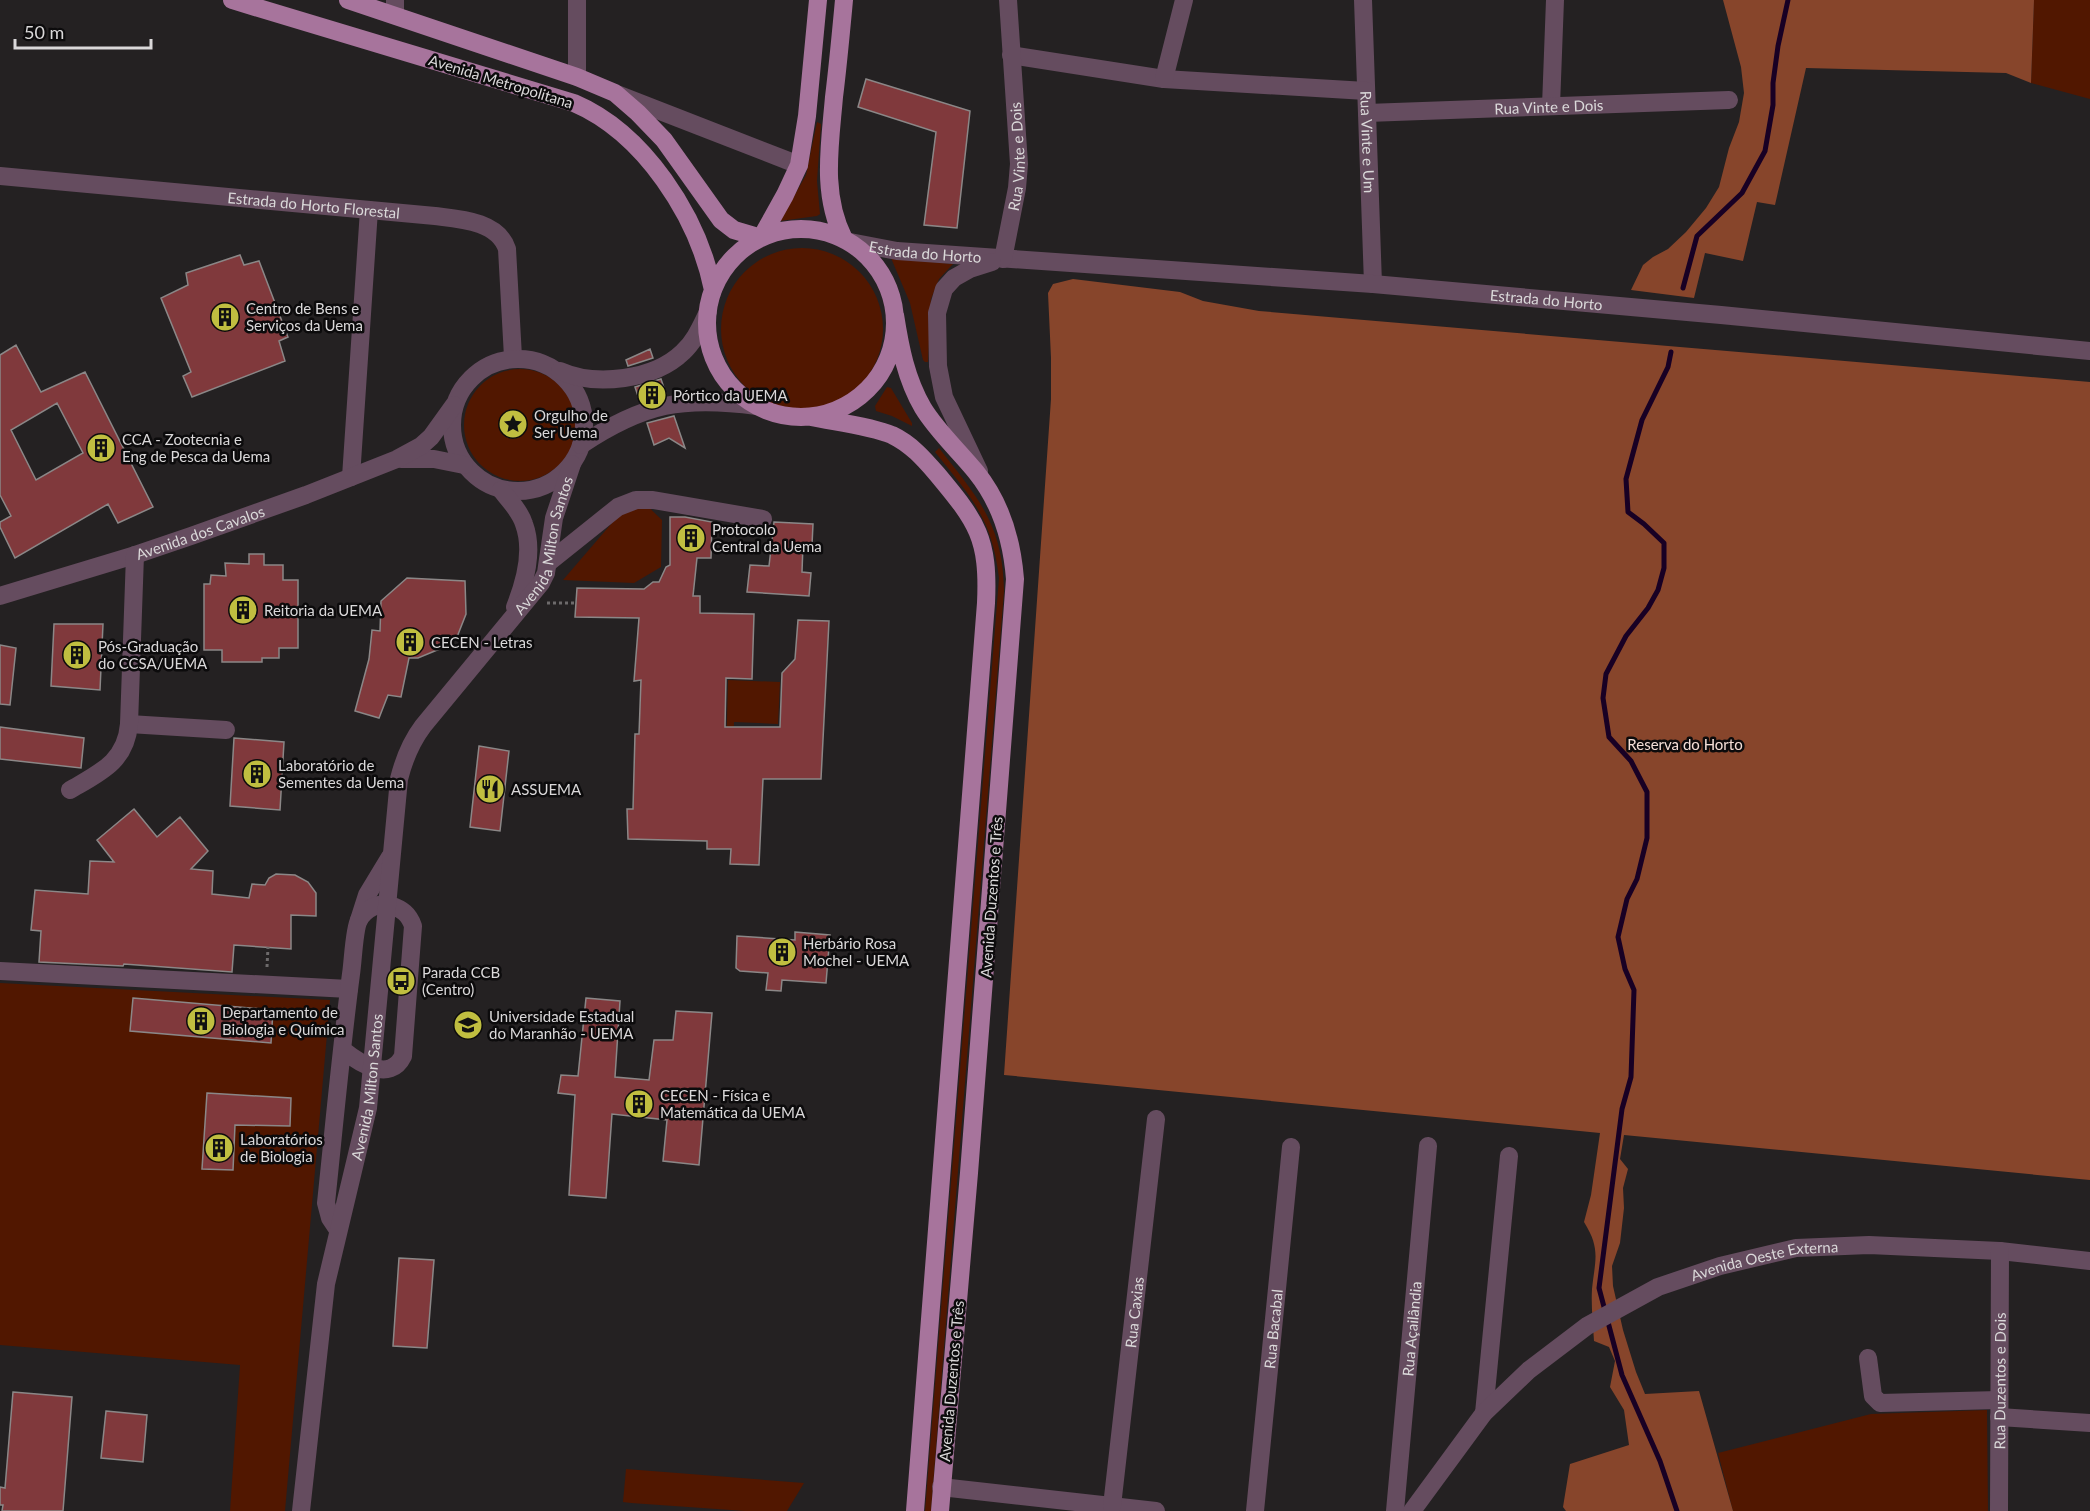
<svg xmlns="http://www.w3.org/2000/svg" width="2090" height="1511" font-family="Lato,sans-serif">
<rect width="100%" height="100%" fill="#242122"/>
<!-- green -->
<path fill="#511700" d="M2034,0H2090V99L2031,83Z
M817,122L821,124L817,181L820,214L817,216L780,221L806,175Z
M721 329a81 81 0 1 1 162 0a81 81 0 1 1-162 0Z
M891,258L953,264L939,279L931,299L928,362H925L923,360L910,303Z
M464 425a56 56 0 1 1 112 0a56 56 0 1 1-112 0Z
M887,387L891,388L912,423V426L892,416L876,411L875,406Z
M939,448C978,498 1003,524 1004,591L931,1511H925L999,578C992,518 971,497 935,452Z
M636,495L662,520L661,567L634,583L563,580Z
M728,680L780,682L778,724L734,722L733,752L726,760Z
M0,983L330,1000L285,1511H230L240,1365L0,1345Z
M1987,1410L1988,1511H1733L1718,1453L1871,1414Z
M626,1469L804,1483L787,1511H745L631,1503L623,1502Z"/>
<!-- forest -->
<path fill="#87452b" d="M1723,0H2034L2031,83L2006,73L1806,68L1775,205L1757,202L1743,261L1705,253L1694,298L1631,290L1643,265L1653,257L1668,249L1686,232L1706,208L1719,187L1729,148L1739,122L1744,93L1741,67Z
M1073,279L1180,292L1203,301L1259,311L2090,382V1180L1624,1135L1620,1159L1628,1169L1623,1188L1624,1208L1620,1243L1612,1266L1613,1286L1623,1330L1636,1372L1645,1394L1699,1391L1733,1511H1566L1563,1507L1570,1464L1629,1445L1624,1410L1610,1387L1615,1361L1609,1347L1594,1341C1593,1324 1591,1306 1592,1289C1595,1260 1601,1249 1584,1222L1591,1195L1600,1133L1004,1075L1051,399V358L1048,293L1053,284Z"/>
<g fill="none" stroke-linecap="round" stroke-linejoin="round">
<!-- stream -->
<path stroke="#180024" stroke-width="5" d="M1683,288L1697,236L1742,193L1765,151L1773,105V83L1778,46L1788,0
M1671,352L1668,367L1642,420L1626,479L1628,512L1644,524L1664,543V568L1658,590L1648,608L1626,636L1606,674L1603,698L1609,737L1631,761L1647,792V838L1637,879L1627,899L1618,937L1625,969L1634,990L1631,1077L1622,1109L1599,1288L1622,1375L1660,1461L1677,1511"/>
</g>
<!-- building -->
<path fill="#80393c" stroke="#8b8787" stroke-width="1.5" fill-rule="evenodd" d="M866,79L970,111L957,228L924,225L936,132L858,107Z
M240,255L244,265L259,261L288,337L279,341L285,361L192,397L183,376L191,372L161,298L188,285L186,273Z
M16,345L41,392L85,372L153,507L118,523L108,504L15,558L0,527V522L11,516L0,495V355ZM57,403L83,453L36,480L11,430Z
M650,349L653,358L628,366L626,360Z
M661,379L666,394L640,402L635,387Z
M674,416L685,448L669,438L654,445L647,423Z
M670,517H685L712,522L711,558H697L693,596H700V613L754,614L752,679L726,678L725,727H780L782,673L795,659L798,620L829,621L821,779H763L759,865L730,864L731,849H707V841L628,839L627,809H633L635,734H639L641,680L634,681L639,618L575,617L577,588L644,589L653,582H659L666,567L670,565Z
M774,522L813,524L812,545L803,544L802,572L811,573L809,596L747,592L750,565L769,566Z
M249,554H264V565H283V580H298V648H279V658H262V662H222V650H204V584H210L211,575L226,576L225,563L249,564Z
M407,578L465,581L466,614L457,637L442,648L418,658H409L401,697L388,695L379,718L355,711L369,659L372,630L380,631L381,601Z
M54,624H103L100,690L51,686Z
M0,645L16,648L10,705L0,704Z
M0,727L84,738L81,768L0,759Z
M234,738L284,742L280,810L230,806Z
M479,746L509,751L500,831L470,827Z
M134,809L157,837L180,817L208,851L191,869L213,871L212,894L249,898L252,884L265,885L269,878L276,874L295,875L308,882L316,893V916L291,915V949L234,945L232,972L124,964L123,966L39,962L41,931L31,930L35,890L88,894L90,861L114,862L97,840Z
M795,932L830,935L826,983L782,980L781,991L766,990L768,973L740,971L736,968L737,936L795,940Z
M133,998L273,1010L271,1043L130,1031Z
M586,998L620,1001L615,1077L649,1080L654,1040H673L676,1011L712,1013L699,1165L663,1161L667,1120L612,1114L606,1198L569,1195L575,1095L558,1093L561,1075L578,1076Z
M207,1093L291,1098L290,1126L235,1125L233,1170L202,1169Z
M399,1258L434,1260L427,1348L393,1346Z
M13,1392L72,1397L63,1511H2L3,1505H0V1487L5,1488Z
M106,1411L147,1415L143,1462L101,1458Z"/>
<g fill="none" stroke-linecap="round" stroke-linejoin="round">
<!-- path -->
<path stroke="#6d6a6b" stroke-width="3" stroke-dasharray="3 3" stroke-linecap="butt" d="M547,603H576
M267,967L268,947"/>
<!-- minor -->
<g stroke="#654c5f" stroke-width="18">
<path id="s1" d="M1363,0L1373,284"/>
<path d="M395,15V0"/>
<path d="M1011,55L1164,79L1366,91"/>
<path d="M577,77V0"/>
<path d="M1164,79L1184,0"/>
<path d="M619,95L799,165"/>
<path d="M1551,106L1555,0"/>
<path id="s2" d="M1367,113L1729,100"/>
<path id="s3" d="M0,176L435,216C460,219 498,221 507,249L513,357"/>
<path id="s4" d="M850,242L897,251L1373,284L1721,315L2090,351"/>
<path id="s5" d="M1003,259L1017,188L1019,164L1008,0"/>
<circle cx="518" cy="425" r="66"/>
<path d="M560,371C596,387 654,380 683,352C695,341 701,326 708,312"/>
<path d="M581,445C644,403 683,396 757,406"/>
<path d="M401,459H434L464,465"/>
<path d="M979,471L944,397L938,366L937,313L944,289L954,278L970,269L992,262"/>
<path d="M351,477L369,210"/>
<path d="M501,490C509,500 520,511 524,524C534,551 525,582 515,607"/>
<path d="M548,563L618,507L636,500H653L763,519"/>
<path id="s6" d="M0,596L135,555L191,536L306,495L397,459L421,446L431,437L454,405"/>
<path d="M129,724L226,730"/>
<path d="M70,790C99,773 126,762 129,724L135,555"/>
<path d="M359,920L367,895L390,857"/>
<path d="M0,971L349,989"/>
<path d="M338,1230L330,1218L326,1203C334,1127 341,1050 351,974C353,962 354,929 359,920C365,909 379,902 390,905C402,909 409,914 413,926L403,1056C390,1083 359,1063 343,1050"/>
<path d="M1868,1358L1873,1396L1880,1403L1999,1400"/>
<path d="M1484,1413L1509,1156"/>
<path d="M1999,1417L2090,1423"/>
<path d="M941,1487L1156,1511"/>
<path id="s7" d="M1112,1506L1156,1119"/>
<path id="s8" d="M301,1511L326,1284L368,1108L399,779C404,759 411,742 423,726L541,583L546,573L554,518L572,464"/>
<path id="s9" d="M1255,1511L1291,1147"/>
<path id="s10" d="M1395,1511L1428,1146"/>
<path id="s11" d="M1412,1511L1484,1413L1529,1370L1587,1326L1658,1287L1720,1266L1796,1248L1869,1245L2000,1251L2090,1261"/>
<path id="s12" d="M1999,1511L2000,1251"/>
</g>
<!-- major -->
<path stroke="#a7749c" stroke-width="18" d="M232,0L574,103C644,133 698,216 713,290
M348,0L577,77L615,93L638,113L664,140L721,220L734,230L761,238
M844,0C841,32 838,65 834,97C830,145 821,194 844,239
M707 323a94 94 0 1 1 188 0a94 94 0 1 1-188 0Z
M761,238L785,195L799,165L807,116L818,0
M895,315C900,347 906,379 923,408C937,431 958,450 976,472C1001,503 1012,540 1015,579L969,1173L940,1511
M811,417C835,422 870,426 892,435C911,444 924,459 937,474C977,522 989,538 986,603L915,1511"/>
</g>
<!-- icons -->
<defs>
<g id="building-disc" transform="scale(1.5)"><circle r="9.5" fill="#c0be40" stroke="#0c0b0c"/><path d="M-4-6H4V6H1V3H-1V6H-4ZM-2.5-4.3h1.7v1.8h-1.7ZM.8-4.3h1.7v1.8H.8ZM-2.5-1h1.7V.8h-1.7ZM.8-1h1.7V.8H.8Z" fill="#111"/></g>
<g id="sight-disc" transform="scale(1.5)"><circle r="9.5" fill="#c0be40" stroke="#0c0b0c"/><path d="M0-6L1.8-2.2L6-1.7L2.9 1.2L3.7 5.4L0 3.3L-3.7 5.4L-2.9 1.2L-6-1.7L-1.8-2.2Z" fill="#111"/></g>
<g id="restaurant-disc" transform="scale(1.5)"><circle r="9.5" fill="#c0be40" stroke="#0c0b0c"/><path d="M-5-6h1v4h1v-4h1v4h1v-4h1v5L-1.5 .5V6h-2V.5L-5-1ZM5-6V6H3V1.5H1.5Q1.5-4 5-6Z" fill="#111"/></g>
<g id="bus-disc" transform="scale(1.5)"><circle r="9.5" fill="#c0be40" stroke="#0c0b0c"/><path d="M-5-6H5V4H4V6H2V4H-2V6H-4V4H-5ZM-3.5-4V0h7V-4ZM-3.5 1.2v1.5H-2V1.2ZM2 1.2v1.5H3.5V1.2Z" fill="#111"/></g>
<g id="university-disc" transform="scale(1.5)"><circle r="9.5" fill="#c0be40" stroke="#0c0b0c"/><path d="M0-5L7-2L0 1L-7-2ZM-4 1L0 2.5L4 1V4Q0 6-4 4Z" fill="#111"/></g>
</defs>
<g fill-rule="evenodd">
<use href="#building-disc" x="225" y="317"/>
<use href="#building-disc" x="652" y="395"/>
<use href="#sight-disc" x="513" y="424"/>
<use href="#building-disc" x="101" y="448"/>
<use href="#building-disc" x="691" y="538"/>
<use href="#building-disc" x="243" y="610"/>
<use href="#building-disc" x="410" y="642"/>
<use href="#building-disc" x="77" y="655"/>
<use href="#building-disc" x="257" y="774"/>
<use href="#restaurant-disc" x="490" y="789"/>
<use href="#building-disc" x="782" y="952"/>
<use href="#bus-disc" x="401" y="981"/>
<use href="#building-disc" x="201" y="1021"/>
<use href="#university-disc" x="468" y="1025"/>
<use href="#building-disc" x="639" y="1104"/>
<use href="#building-disc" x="219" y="1148"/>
</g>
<g text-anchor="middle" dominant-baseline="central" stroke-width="5" stroke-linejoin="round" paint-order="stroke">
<!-- street labels -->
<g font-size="15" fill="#dad8d9" stroke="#0c0b0c">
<text transform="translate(501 81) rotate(17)">Avenida Metropolitana</text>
<text stroke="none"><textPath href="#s2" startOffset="182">Rua Vinte e Dois</textPath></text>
<text stroke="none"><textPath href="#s1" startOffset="142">Rua Vinte e Um</textPath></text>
<text stroke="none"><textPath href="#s5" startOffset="104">Rua Vinte e Dois</textPath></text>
<text stroke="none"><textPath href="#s3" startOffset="315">Estrada do Horto Florestal</textPath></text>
<text stroke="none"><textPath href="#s4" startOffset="76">Estrada do Horto</textPath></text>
<text stroke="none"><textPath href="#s4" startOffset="699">Estrada do Horto</textPath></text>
<text stroke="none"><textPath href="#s6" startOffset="210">Avenida dos Cavalos</textPath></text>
<text stroke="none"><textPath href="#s8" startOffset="1020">Avenida Milton Santos</textPath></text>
<text transform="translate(991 897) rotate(-86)">Avenida Duzentos e Três</text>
<text stroke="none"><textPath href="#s8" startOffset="430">Avenida Milton Santos</textPath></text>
<text stroke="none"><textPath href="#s11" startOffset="448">Avenida Oeste Externa</textPath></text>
<text stroke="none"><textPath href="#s7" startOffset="195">Rua Caxias</textPath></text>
<text stroke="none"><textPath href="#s10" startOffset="183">Rua Açailândia</textPath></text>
<text stroke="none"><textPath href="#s9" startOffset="183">Rua Bacabal</textPath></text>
<text transform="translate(951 1381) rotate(-85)">Avenida Duzentos e Três</text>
<text stroke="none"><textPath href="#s12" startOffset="130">Rua Duzentos e Dois</textPath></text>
</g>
<!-- poi labels -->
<g font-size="15" fill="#dad8d9" stroke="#0c0b0c" text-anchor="start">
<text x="246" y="308">Centro de Bens e<tspan x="246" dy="17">Serviços da Uema</tspan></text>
<text x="673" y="395">Pórtico da UEMA</text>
<text x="534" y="415">Orgulho de<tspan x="534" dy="17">Ser Uema</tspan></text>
<text x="122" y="439">CCA - Zootecnia e<tspan x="122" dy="17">Eng de Pesca da Uema</tspan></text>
<text x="712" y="529">Protocolo<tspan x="712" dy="17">Central da Uema</tspan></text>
<text x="264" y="610">Reitoria da UEMA</text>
<text x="431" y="642">CECEN - Letras</text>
<text x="98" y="646">Pós-Graduação<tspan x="98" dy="17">do CCSA/UEMA</tspan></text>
<text x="278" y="765">Laboratório de<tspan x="278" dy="17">Sementes da Uema</tspan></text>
<text x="511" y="789">ASSUEMA</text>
<text x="803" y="943">Herbário Rosa<tspan x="803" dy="17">Mochel - UEMA</tspan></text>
<text x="422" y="972">Parada CCB<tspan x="422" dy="17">(Centro)</tspan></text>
<text x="222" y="1012">Departamento de<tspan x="222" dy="17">Biologia e Química</tspan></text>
<text x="489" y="1016">Universidade Estadual<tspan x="489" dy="17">do Maranhão - UEMA</tspan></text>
<text x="660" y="1095">CECEN - Física e<tspan x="660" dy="17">Matemática da UEMA</tspan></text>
<text x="240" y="1139">Laboratórios<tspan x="240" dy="17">de Biologia</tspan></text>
</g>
<!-- park labels -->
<g font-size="15" fill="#f4dfd7" stroke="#0c0b0c">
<text x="1685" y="744">Reserva do Horto</text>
</g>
</g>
<!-- scale -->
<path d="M15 39v9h136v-9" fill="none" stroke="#dad8d9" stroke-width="3"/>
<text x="24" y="39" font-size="18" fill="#dad8d9" stroke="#0c0b0c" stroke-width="4.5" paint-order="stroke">50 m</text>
</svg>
